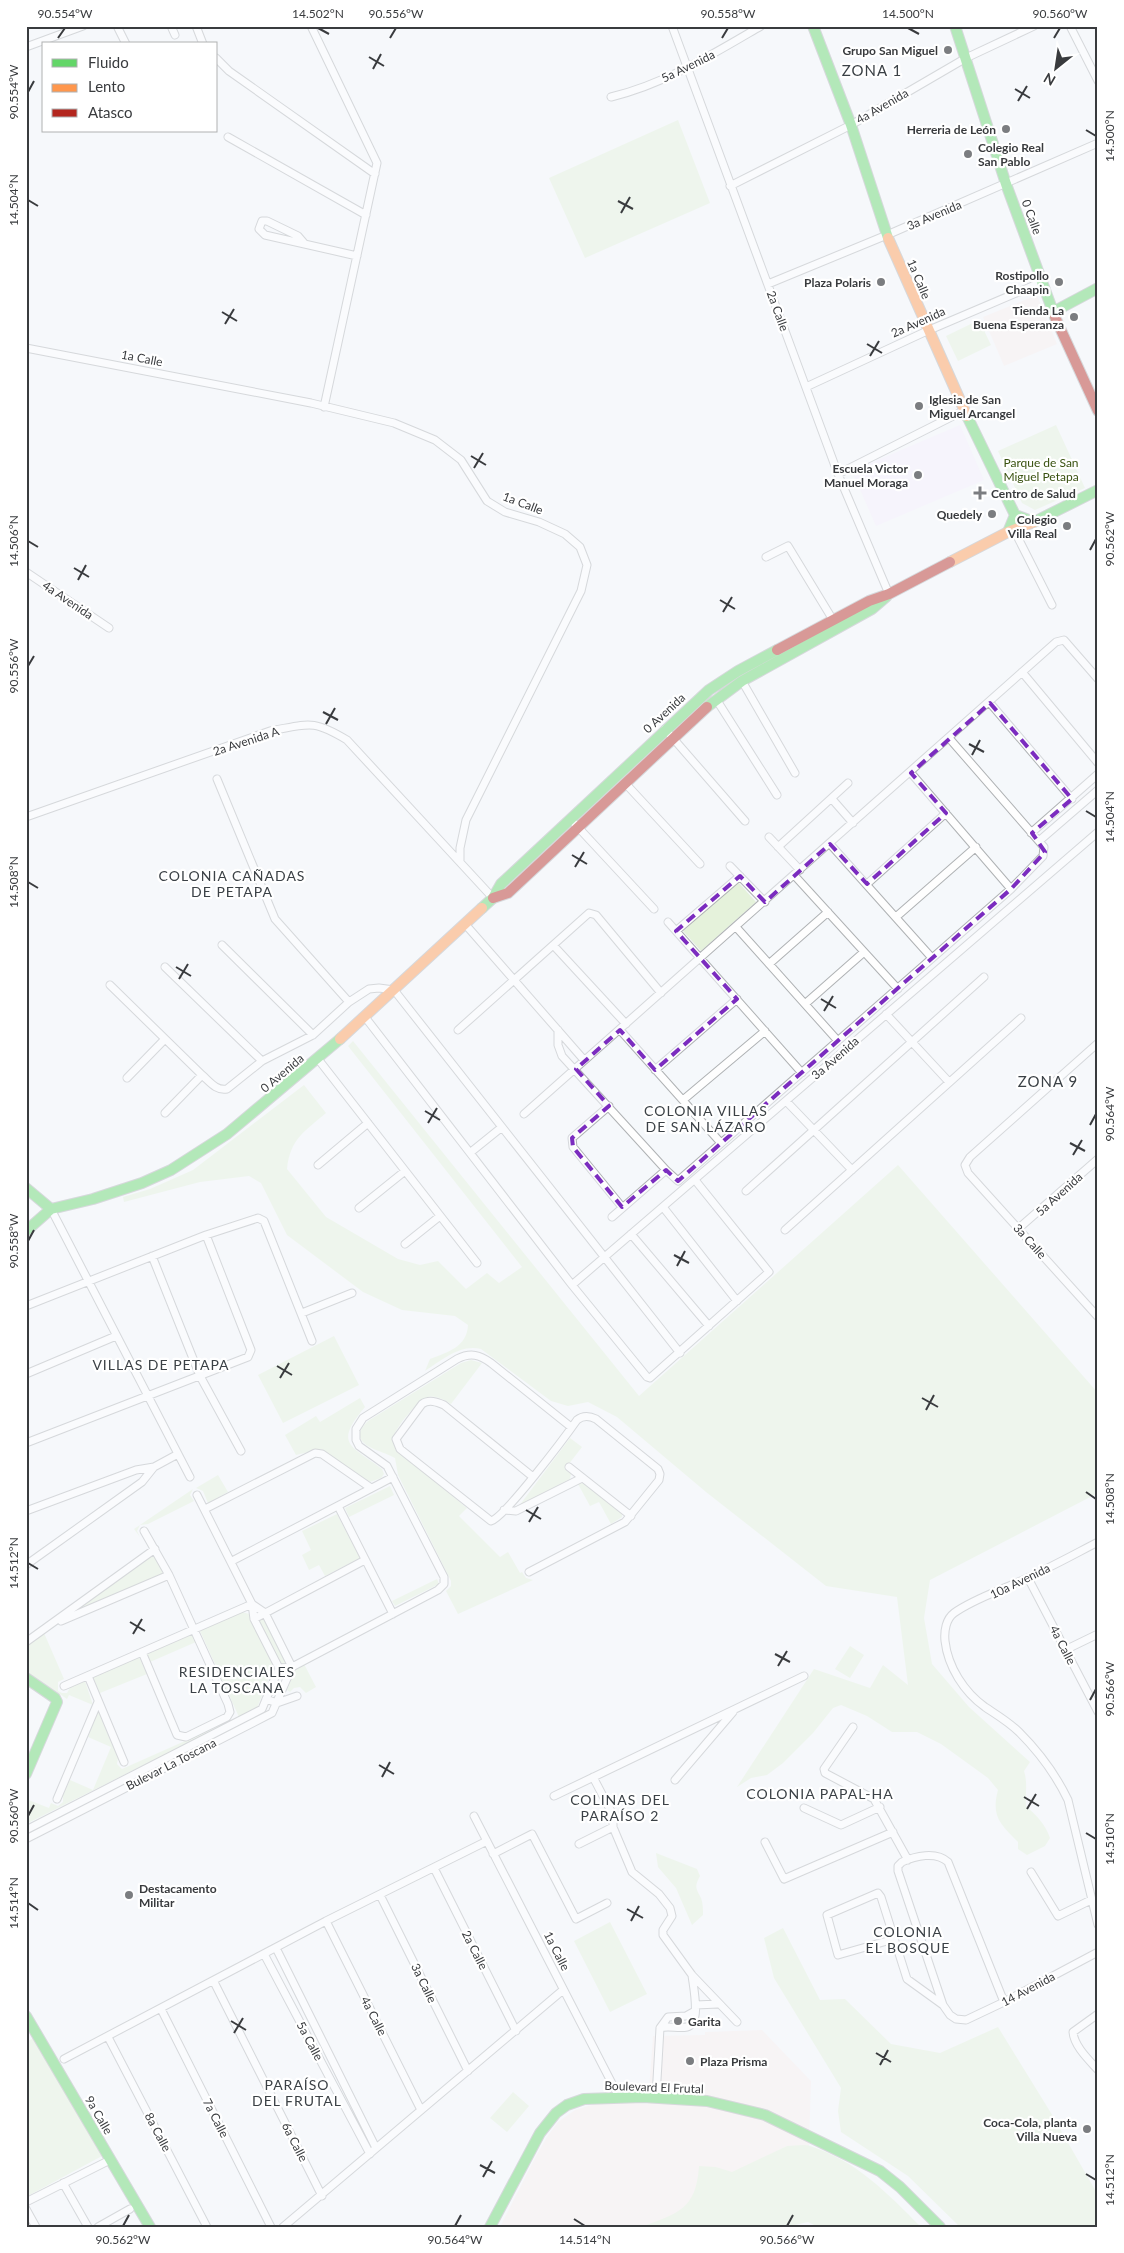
<svg xmlns="http://www.w3.org/2000/svg" width="1124" height="2253" font-family="Lato,sans-serif">
<rect width="100%" height="100%" fill="#f5f8fb"/>
<!-- commercial -->
<path fill="#f9efee" d="M1037,295L1057,344L1004,366L983,317Z
M762,2030L811,2081L809,2146H787L732,2173L716,2167L698,2181L691,2200L674,2216L641,2227H500L535,2158L547,2137L558,2122L575,2110L595,2104L621,2102L648,2104L653,2036L705,2035V2032Z"/>
<!-- education -->
<path fill="#f5effc" d="M960,425L984,480L876,526L852,471Z"/>
<!-- green -->
<path fill="#e5f2db" d="M678,120L710,203L585,258L549,178Z
M979,320L991,345L958,361L946,336Z
M1056,425L1085,488L1035,510L1022,503L998,451Z
M738,882L756,902L701,951L683,931Z
M353,1041L639,1396L898,1165L1098,1393V1493L930,1580L924,1618L932,1664L969,1707L1030,1762L1024,1771C1028,1783 1025,1794 1026,1806C1037,1816 1045,1824 1050,1838L1045,1846L1027,1855L1018,1849V1842C1000,1824 991,1816 998,1790L988,1778L941,1744L917,1732H892L867,1716L841,1705L833,1708L813,1733L783,1763L767,1775L751,1778L737,1787L814,1669L870,1688L883,1665L908,1685L897,1597L826,1586L706,1492L617,1417L588,1402L568,1406L551,1401L481,1349C460,1344 442,1360 425,1371L430,1359C448,1352 467,1347 468,1325L455,1316L402,1310L363,1292L287,1235L261,1183L249,1176L200,1182L124,1202L123,1197L150,1189L193,1170L304,1085L326,1113C305,1131 290,1139 287,1169L326,1217L398,1259L420,1265L438,1261L466,1289L487,1273L499,1283L522,1267L348,1046Z
M334,1336L359,1385L283,1423L258,1375Z
M471,1360L482,1363L451,1404C444,1400 436,1395 428,1397C419,1399 393,1430 393,1439C393,1445 396,1449 400,1453L467,1508L459,1516L500,1557L508,1552L520,1573L522,1572L526,1578L533,1580L458,1614L446,1591L451,1586V1581L398,1475L395,1458C382,1450 343,1445 368,1421L461,1363Z
M360,1398L365,1407C333,1445 351,1445 382,1469L384,1474L381,1478L370,1482L321,1449L296,1455L285,1435L316,1416L320,1422Z
M570,1438L582,1447L565,1469L571,1474L570,1479L519,1506Z
M218,1475L228,1492L208,1503L203,1491L196,1488Z
M583,1483L622,1513V1517L611,1524L599,1502L590,1506L578,1484Z
M390,1486L394,1495L349,1517L345,1508Z
M193,1489L190,1495L194,1501L148,1524L140,1525L137,1531L140,1537L134,1529Z
M337,1514L360,1558L325,1576L319,1565L309,1570L302,1555L311,1550L302,1531Z
M155,1549L169,1575L49,1626Z
M437,1579L439,1584L395,1606L392,1601Z
M242,1612L249,1614L274,1666L257,1708L26,1824V1799L49,1808L51,1803L58,1806L63,1802V1795L70,1780L93,1790L111,1747L88,1737L98,1711L118,1758L117,1764L122,1769L239,1717L200,1631Z
M265,1613L292,1667L279,1668L254,1619Z
M44,1633L64,1679L58,1682V1691L62,1693H67L71,1686L85,1681L93,1705L69,1695L67,1699L26,1671V1645Z
M193,1634L196,1642L150,1662L147,1654Z
M850,1646L864,1655L850,1678L835,1669Z
M139,1657L147,1674L100,1693L93,1677Z
M304,1664L316,1687L306,1693L300,1687L294,1688L290,1692L287,1690L296,1668Z
M656,1853L697,1869L700,1876C694,1887 696,1888 701,1898C703,1903 703,1910 703,1915L692,1925L676,1888L658,1867Z
M610,1922L647,1994L610,2012L574,1941Z
M783,1928L820,2000L845,1999L891,2044L940,2053L998,2027L1051,2113L1098,2195V2227H960L908,2176L841,2132L838,2111L841,2088L774,1978L764,1938Z
M34,2038L102,2156L26,2197V2042Z
M513,2092L529,2106L507,2132L490,2118Z
M787,2146C794,2146 804,2144 810,2146C857,2161 887,2193 921,2227H818L808,2222L786,2227H641C678,2213 696,2210 699,2166L716,2167L732,2172Z"/>
<g fill="none" stroke-linecap="round" stroke-linejoin="round">
<!-- street casing -->
<g stroke="#afb2b4" stroke-width="9">
<path id="street" d="M117,26L126,44
M171,26L175,35
M196,26L203,44
M311,26L377,163L324,407
M672,26L838,474L889,594
M1070,26L1098,81
M26,47L83,26
M216,58L229,71L375,174
M611,97C665,84 713,54 761,26
M228,137L366,215
M730,186L851,125L966,58L1034,26
M304,243L298,236L267,221H262L259,229L265,235L357,256
M768,284L887,235L1098,143
M26,348L311,403L394,423L435,440L461,460L487,501L505,512L539,522L565,534L580,547L587,565L581,591L466,820L460,848V862
M806,387L927,331L1042,282
M838,474L965,410
M1014,530L1052,605
M766,557L788,546L833,620
M26,572L109,628
M1022,672L1098,763
M742,681L795,773
M716,699L777,795
M990,703L1072,799
M665,729L745,821
M911,773L1011,889
M217,779L275,919L349,1002
M625,783L700,864
M832,799L853,823
M26,817L270,731C309,724 312,719 347,740L493,898
M575,824L654,909
M1031,833L1098,774
M769,837L800,870
M1039,841L1098,790
M830,844L932,958
M778,847L848,783
M730,866L765,902
M794,875L898,989
M867,884L946,813
M896,917L976,847
M668,922L802,1073
M465,924L584,1060
M736,927L838,1041
M676,931L740,876
M222,945L313,1035
M554,946L626,1024
M769,964L828,912
M165,967L262,1061
M110,985L202,1075C210,1082 216,1091 227,1089L262,1061L313,1035L349,1002L369,989L379,988L394,990L680,1353
M805,1004L864,952
M886,1014L949,1082
M365,1017L572,1285L647,1377L650,1378L769,1272L695,1180
M458,1030L589,913L596,915L661,993
M558,1030V1045L562,1056L666,1170L678,1181L1011,889L1043,856L1044,847L949,738
M620,1030L721,1143
M1098,1043L970,1157L965,1165L968,1173L1098,1317
M318,1059L477,1263
M655,1070L737,999
M127,1078L165,1039
M683,1100L765,1031
M786,1101L852,1170
M609,1106L572,1138L573,1147L622,1207
M165,1113L202,1075
M524,1114L1056,642L1064,640L1098,679
M471,1152L502,1127
M318,1165L368,1123
M746,1191L984,977
M663,1207L737,1301
M359,1208L405,1171
M51,1209L190,1477
M612,1217L666,1170
M1019,1228L1098,1159
M785,1230L1021,1018
M631,1234L709,1326
M405,1244L440,1216
M152,1256L200,1376L241,1451
M572,1285L1098,832
M26,1306L206,1235L258,1218L264,1221L312,1341
M302,1313L352,1293
M26,1374L116,1336
M26,1443L248,1357L251,1350L206,1235
M569,1467L631,1516
M197,1495L252,1604L254,1619L279,1668
M338,1506L393,1614
M205,1509L315,1453L322,1454L371,1488
M504,1510L516,1511L582,1478
M26,1511L136,1470L154,1467L178,1454
M1098,1542C1071,1556 1044,1571 1016,1583C996,1592 972,1600 954,1613C946,1619 944,1631 945,1641C948,1667 964,1692 985,1707C997,1715 1009,1722 1019,1732C1039,1752 1056,1775 1068,1800L1098,1925
M232,1561L393,1477
M26,1565L142,1482L154,1467
M529,1572L625,1522L659,1480L660,1474L658,1469L596,1419C590,1416 583,1415 577,1420C565,1437 505,1517 491,1521L400,1449L396,1439L422,1404C429,1399 437,1402 444,1405L533,1477
M1028,1578L1098,1712
M252,1604L265,1613L292,1667
M254,1619L365,1560
M61,1621L169,1575
M26,1642L155,1549
M1065,1650L1098,1634
M142,1652L177,1735L186,1737L227,1717L230,1712L228,1704L169,1575L144,1531
M279,1668L292,1667L438,1590L444,1584V1577L387,1466L359,1446L356,1440V1429L363,1418L457,1359C471,1352 480,1355 491,1363L571,1427
M88,1676L124,1762
M64,1686L252,1604
M266,1699L277,1703L297,1696
M853,1727L824,1769L825,1773L874,1799L908,1860
M593,1777L613,1815V1827L632,1872L659,1894L670,1908L672,1916L663,1930V1935L692,1975L737,2022
M675,1780L733,1712
M554,1796L804,1676
M57,1799L98,1702
M804,1808L841,1825L880,1807
M474,1816L619,2097
M26,1830L262,1709L279,1668
M26,1839L272,1713L292,1667
M765,1842L784,1879L893,1832
M579,1844L613,1827
M493,1854L532,1834L576,1919L607,1903
M434,1868L516,2031
M1031,1872L1058,1916L1091,1900
M380,1895L468,2071
M326,1921L421,2110
M894,1939L838,1955L827,1915L878,1893L881,1897L907,1979L943,2005
M276,1948L376,2148
M264,1954L370,2154
M214,1982L322,2196
M1004,2002L948,1862C936,1851 915,1856 902,1862L898,1866V1871L943,2005L950,2015L956,2019L966,2020L1004,2002L1098,1952
M696,2005L718,2004
M161,2009L271,2227
M1098,2014L1073,2032C1074,2046 1089,2060 1098,2070
M660,2028C668,2025 678,2029 687,2027C702,2024 693,1986 692,1975
M108,2037L207,2227
M64,2059L326,1921L487,1841
M656,2097L660,2028L668,2017L686,2016L695,2011
M63,2183L88,2227
M26,2202L110,2160
M26,2209L36,2227
M98,2227L130,2209
M283,2227L563,1990"/>
</g>
<!-- fast casing -->
<g stroke="#afb2b4" stroke-width="12">
<path id="fast" d="M813,26L851,125L888,238
M955,26L1006,184L1055,317
M1053,312L1098,288
M967,416L1015,515L1034,522L1098,490
M1008,532L1015,515
M707,707L742,681L872,609L886,597
M482,908L493,898L501,884L709,690L738,671L777,650
M26,1188L51,1209
M26,1231L51,1209L93,1199L142,1183L171,1170L227,1134L340,1039
M26,1678L55,1698L57,1702L26,1774
M26,2016L150,2227
M490,2227L540,2133L556,2113L567,2105L584,2099L643,2097L707,2101L765,2115L880,2171L900,2187L940,2227"/>
</g>
<!-- slow casing -->
<g stroke="#afb2b4" stroke-width="12">
<path id="slow" d="M888,238L967,416
M950,562L1008,532L1034,522
M340,1039L482,908"/>
</g>
<!-- jam casing -->
<g stroke="#afb2b4" stroke-width="12">
<path id="jam" d="M1055,317L1098,411
M777,650L869,601L889,594L950,562
M493,898L508,893L707,707"/>
</g>
<!-- street -->
<use href="#street" stroke="#fefefe" stroke-width="7"/>
<!-- fast -->
<use href="#fast" stroke="#63d668" stroke-width="10"/>
<!-- slow -->
<use href="#slow" stroke="#ff974d" stroke-width="10"/>
<!-- jam -->
<use href="#jam" stroke="#b3261e" stroke-width="10"/>
</g>
<!-- marked area -->
<path d="M0 0H1124V2253H0ZM990,703L1072,799L1032,833L1045,852L1011,889L678,1181L666,1170L622,1207L573,1147L572,1138L609,1106L576,1069L620,1030L655,1070L737,999L676,931L740,876L765,902L830,844L867,884L946,813L911,773Z" fill="#f5f8fb" fill-opacity=".55" fill-rule="evenodd"/>
<path fill="none" stroke="#7b2cbf" stroke-width="4" stroke-dasharray="10 6" stroke-linejoin="round" d="M990,703L1072,799L1032,833L1045,852L1011,889L678,1181L666,1170L622,1207L573,1147L572,1138L609,1106L576,1069L620,1030L655,1070L737,999L676,931L740,876L765,902L830,844L867,884L946,813L911,773Z"/>
<!-- ticks -->
<path fill="none" stroke="#393b3e" stroke-width="2" d="M318,28L329,34M908,28L919,34M58,38L65,28M390,38L396,28M722,38L728,28M1054,38L1060,28M369,57L384,66M373,69L381,54M1015,89L1030,98M28,92L34,81M1018,101L1027,86M1086,130L1096,136M28,200L38,206M618,201L633,209M621,213L630,197M222,312L237,321M225,324L234,309M867,344L882,353M870,356L879,341M471,456L486,465M474,468L483,453M28,541L38,547M1090,550L1096,539M74,568L89,577M78,580L86,565M720,600L735,609M723,612L732,597M28,666L34,656M323,712L338,720M326,724L335,708M969,744L984,752M972,755L980,740M1086,811L1096,817M572,855L587,864M575,867L584,852M28,882L38,888M176,967L191,976M179,979L188,964M821,999L836,1008M824,1011L833,996M425,1111L440,1120M428,1123L437,1108M1090,1125L1096,1114M1070,1143L1085,1151M1073,1155L1082,1140M28,1241L34,1230M674,1255L689,1263M677,1266L685,1251M277,1366L292,1375M280,1378L289,1363M922,1398L938,1407M926,1410L934,1395M1086,1492L1096,1499M526,1510L541,1519M529,1522L538,1507M28,1563L38,1569M130,1622L145,1631M133,1634L142,1619M775,1654L790,1662M778,1666L787,1651M1090,1700L1096,1689M379,1765L394,1774M382,1777L390,1762M1024,1797L1039,1806M1027,1809L1036,1794M28,1816L34,1805M1086,1833L1096,1839M28,1903L38,1910M627,1909L643,1918M631,1921L639,1906M231,2021L246,2030M234,2033L243,2018M876,2053L891,2062M880,2065L888,2050M480,2165L495,2173M1086,2174L1096,2180M483,2177L492,2161M574,2219L585,2226M123,2226L129,2215M455,2226L461,2215M787,2226L793,2215"/>
<!-- markers -->
<g fill="#7b7d80" stroke="#fff" stroke-width="2">
<circle cx="948" cy="50" r="5"/>
<circle cx="1006" cy="129" r="5"/>
<circle cx="968" cy="154" r="5"/>
<circle cx="881" cy="282" r="5"/>
<circle cx="1059" cy="282" r="5"/>
<circle cx="1074" cy="317" r="5"/>
<circle cx="919" cy="406" r="5"/>
<circle cx="918" cy="475" r="5"/>
<path d="M977.5 485.5h5v5h5v5h-5v5h-5v-5h-5v-5h5z"/>
<circle cx="992" cy="514" r="5"/>
<circle cx="1067" cy="526" r="5"/>
<circle cx="129" cy="1895" r="5"/>
<circle cx="678" cy="2021" r="5"/>
<circle cx="690" cy="2061" r="5"/>
<circle cx="1087" cy="2129" r="5"/>
</g>
<g text-anchor="middle" dominant-baseline="central" stroke-width="4.5" stroke-linejoin="round" paint-order="stroke">
<!-- poi labels -->
<g font-size="12" font-weight="bold" fill="#393b3e" stroke="#fff" text-anchor="end">
<text x="938" y="50">Grupo San Miguel</text>
<text x="996" y="129">Herreria de León</text>
<text x="978" y="147" text-anchor="start">Colegio Real<tspan x="978" dy="14">San Pablo</tspan></text>
<text x="1049" y="275">Rostipollo<tspan x="1049" dy="14">Chaapin</tspan></text>
<text x="871" y="282">Plaza Polaris</text>
<text x="1064" y="310">Tienda La<tspan x="1064" dy="14">Buena Esperanza</tspan></text>
<text x="929" y="399" text-anchor="start">Iglesia de San<tspan x="929" dy="14">Miguel Arcangel</tspan></text>
<text x="908" y="468">Escuela Victor<tspan x="908" dy="14">Manuel Moraga</tspan></text>
<text x="991" y="493" text-anchor="start">Centro de Salud</text>
<text x="982" y="514">Quedely</text>
<text x="1057" y="519">Colegio<tspan x="1057" dy="14">Villa Real</tspan></text>
<text x="139" y="1888" text-anchor="start">Destacamento<tspan x="139" dy="14">Militar</tspan></text>
<text x="688" y="2021" text-anchor="start">Garita</text>
<text x="700" y="2061" text-anchor="start">Plaza Prisma</text>
<text x="1077" y="2122">Coca-Cola, planta<tspan x="1077" dy="14">Villa Nueva</tspan></text>
</g>
<!-- street labels -->
<g font-size="12" fill="#393b3e" stroke="#fff">
<text transform="translate(688 66) rotate(-26)">5a Avenida</text>
<text transform="translate(882 106) rotate(-30)">4a Avenida</text>
<text transform="translate(934 215) rotate(-23)">3a Avenida</text>
<text transform="translate(1032 217) rotate(70)">0 Calle</text>
<text transform="translate(919 279) rotate(67)">1a Calle</text>
<text transform="translate(778 311) rotate(70)">2a Calle</text>
<text transform="translate(918 322) rotate(-24)">2a Avenida</text>
<text transform="translate(142 358) rotate(11)">1a Calle</text>
<text transform="translate(523 503) rotate(21)">1a Calle</text>
<text transform="translate(68 600) rotate(34)">4a Avenida</text>
<text transform="translate(664 713) rotate(-43)">0 Avenida</text>
<text transform="translate(246 741) rotate(-18)">2a Avenida A</text>
<text transform="translate(835 1058) rotate(-41)">3a Avenida</text>
<text transform="translate(282 1073) rotate(-40)">0 Avenida</text>
<text transform="translate(1059 1194) rotate(-42)">5a Avenida</text>
<text transform="translate(1030 1241) rotate(48)">3a Calle</text>
<text transform="translate(1020 1581) rotate(-26)">10a Avenida</text>
<text transform="translate(1063 1645) rotate(63)">4a Calle</text>
<text transform="translate(171 1764) rotate(-27)">Bulevar La Toscana</text>
<text transform="translate(475 1950) rotate(63)">2a Calle</text>
<text transform="translate(557 1951) rotate(63)">1a Calle</text>
<text transform="translate(424 1983) rotate(64)">3a Calle</text>
<text transform="translate(1028 1989) rotate(-28)">14 Avenida</text>
<text transform="translate(374 2016) rotate(63)">4a Calle</text>
<text transform="translate(310 2041) rotate(62)">5a Calle</text>
<text transform="translate(654 2087) rotate(2)">Boulevard El Frutal</text>
<text transform="translate(99 2115) rotate(60)">9a Calle</text>
<text transform="translate(216 2118) rotate(63)">7a Calle</text>
<text transform="translate(158 2132) rotate(62)">8a Calle</text>
<text transform="translate(295 2142) rotate(63)">6a Calle</text>
</g>
<!-- park labels -->
<g font-size="12" fill="#38510f" stroke="#fff">
<text x="1041" y="462">Parque de San<tspan x="1041" dy="14">Miguel Petapa</tspan></text>
</g>
<!-- neighbourhood labels -->
<g font-size="14" letter-spacing="1" fill="#3b4146" stroke="#fff">
<text x="232" y="875">COLONIA CAÑADAS<tspan x="232" dy="16">DE PETAPA</tspan></text>
<text x="706" y="1110">COLONIA VILLAS<tspan x="706" dy="16">DE SAN LÁZARO</tspan></text>
<text x="161" y="1364">VILLAS DE PETAPA</text>
<text x="237" y="1671">RESIDENCIALES<tspan x="237" dy="16">LA TOSCANA</tspan></text>
<text x="820" y="1793">COLONIA PAPAL-HA</text>
<text x="620" y="1799">COLINAS DEL<tspan x="620" dy="16">PARAÍSO 2</tspan></text>
<text x="908" y="1931">COLONIA<tspan x="908" dy="16">EL BOSQUE</tspan></text>
<text x="297" y="2084">PARAÍSO<tspan x="297" dy="16">DEL FRUTAL</tspan></text>
</g>
<!-- quarter labels -->
<g font-size="15" letter-spacing="1" fill="#3b4146" stroke="#fff">
<text x="872" y="70">ZONA 1</text>
<text x="1048" y="1081">ZONA 9</text>
</g>
</g>
<!-- border -->
<rect width="1124" height="2253" fill="none" stroke="#ffffff" stroke-width="55"/>
<!-- legend -->
<rect x="42" y="42" width="175" height="90" fill="#ffffff" stroke="#b0b1b2"/>
<rect x="52" y="59" width="25" height="8" fill="#63d668" stroke="#b0b1b2"/>
<text x="88" y="68" font-size="15" fill="#393b3e">Fluido</text>
<rect x="52" y="84" width="25" height="8" fill="#ff974d" stroke="#b0b1b2"/>
<text x="88" y="92" font-size="15" fill="#393b3e">Lento</text>
<rect x="52" y="109" width="25" height="8" fill="#b3261e" stroke="#b0b1b2"/>
<text x="88" y="118" font-size="15" fill="#393b3e">Atasco</text>
<!-- north arrow -->
<g transform="translate(1056 68) rotate(210)" stroke="#ffffff" stroke-width="4" paint-order="stroke">
<path d="M0-4L9 19L0 12L-9 19Z" fill="#393b3e"/>
<text y="-8" font-size="14" font-weight="bold" text-anchor="middle" fill="#393b3e">N</text>
</g>
<rect x="28" y="28" width="1068" height="2198" fill="none" stroke="#393b3e" stroke-width="2"/>
<g font-size="12" text-anchor="middle" fill="#393b3e">
<text x="65" y="18">90.554°W</text>
<text x="318" y="18">14.502°N</text>
<text x="396" y="18">90.556°W</text>
<text x="728" y="18">90.558°W</text>
<text x="908" y="18">14.500°N</text>
<text x="1060" y="18">90.560°W</text>
<text transform="translate(14 92) rotate(-90)" y="4">90.554°W</text>
<text transform="translate(1110 136) rotate(-90)" y="4">14.500°N</text>
<text transform="translate(14 200) rotate(-90)" y="4">14.504°N</text>
<text transform="translate(1110 539) rotate(-90)" y="4">90.562°W</text>
<text transform="translate(14 541) rotate(-90)" y="4">14.506°N</text>
<text transform="translate(14 666) rotate(-90)" y="4">90.556°W</text>
<text transform="translate(1110 817) rotate(-90)" y="4">14.504°N</text>
<text transform="translate(14 882) rotate(-90)" y="4">14.508°N</text>
<text transform="translate(1110 1114) rotate(-90)" y="4">90.564°W</text>
<text transform="translate(14 1241) rotate(-90)" y="4">90.558°W</text>
<text transform="translate(1110 1499) rotate(-90)" y="4">14.508°N</text>
<text transform="translate(14 1563) rotate(-90)" y="4">14.512°N</text>
<text transform="translate(1110 1689) rotate(-90)" y="4">90.566°W</text>
<text transform="translate(14 1816) rotate(-90)" y="4">90.560°W</text>
<text transform="translate(1110 1839) rotate(-90)" y="4">14.510°N</text>
<text transform="translate(14 1903) rotate(-90)" y="4">14.514°N</text>
<text transform="translate(1110 2180) rotate(-90)" y="4">14.512°N</text>
<text x="123" y="2244">90.562°W</text>
<text x="455" y="2244">90.564°W</text>
<text x="585" y="2244">14.514°N</text>
<text x="787" y="2244">90.566°W</text>
</g>
</svg>
